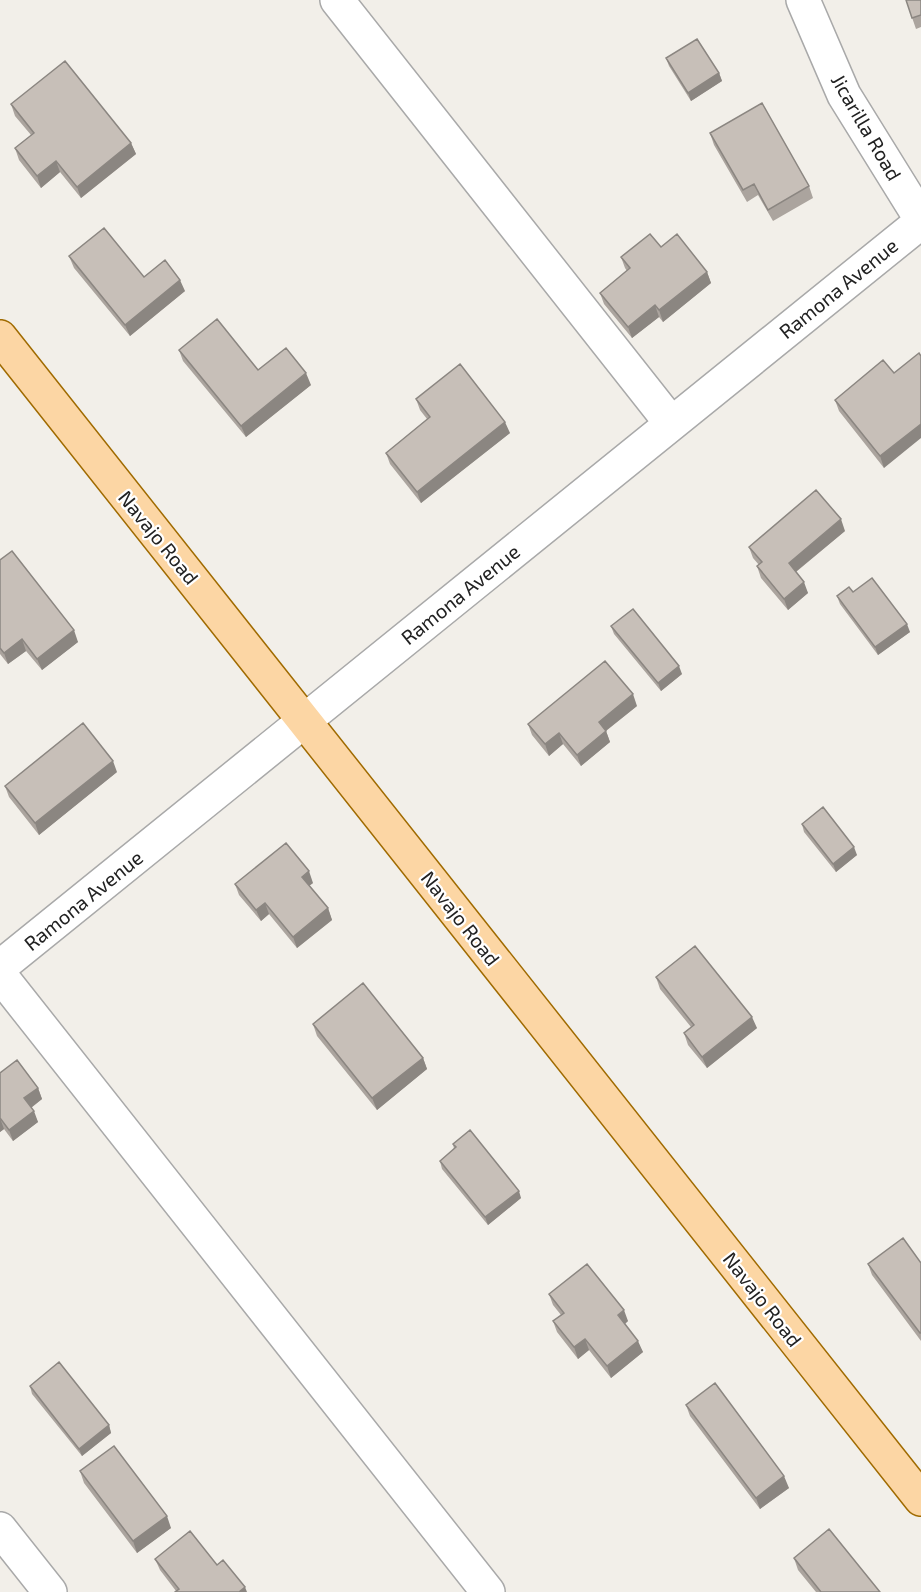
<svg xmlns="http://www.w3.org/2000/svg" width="921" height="1592" font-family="'Exo 2',sans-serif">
<rect width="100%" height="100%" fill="#f2efe9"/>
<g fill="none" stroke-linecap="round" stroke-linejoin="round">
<!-- minor casing -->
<g stroke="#a9a9a9" stroke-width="36">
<path id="minor" d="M337,0L671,423
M803,0L844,95L921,219
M0,967L921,222
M0,975L488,1592
M0,1529L50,1592"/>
</g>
<!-- major casing -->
<g stroke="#a06b00" stroke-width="36">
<path id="major" d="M0,337L921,1499"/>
</g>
<!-- minor -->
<use href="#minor" stroke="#fff" stroke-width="33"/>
<!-- major -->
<use href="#major" stroke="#fcd6a4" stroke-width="33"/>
</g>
<!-- wall -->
<path fill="#aba49e" d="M906,0H921V27L916,29Z
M666,58L719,73L722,81L691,101L669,66Z
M11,104L131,143L136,154L81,198L60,172L41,188L19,160L15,148L31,135L15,116Z
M710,133L809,186L813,198L773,221L758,195L747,202L714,145Z
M661,247L707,272L711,283L663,322L659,317L632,338L604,304L600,293L627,271L625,268L621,257Z
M69,256L144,277L185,291L130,336L74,268Z
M179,350L258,370L311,385L246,437L183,361Z
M894,373L884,468L839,411L835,400Z
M416,399L510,433L421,503L390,464L386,453L427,419L420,410Z
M845,531L796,572L808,593L788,610L761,578L757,566L759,565L753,558L749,547Z
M0,560L78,642L42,670L26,651L8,664L0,654Z
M853,592L910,632L878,655L840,604L837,596Z
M611,626L682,674L661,691L614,634Z
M637,706L606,731L610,742L581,766L563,744L549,756L532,735L528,724Z
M117,772L39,835L9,797L5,786Z
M802,824L857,855L836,872L804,832Z
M313,883L309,886L328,908L332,920L297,948L269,914L261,921L239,895L235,884Z
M656,977L757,1028L707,1068L688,1045L684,1033L691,1027L660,989Z
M313,1024L423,1058L427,1069L377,1110L317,1036Z
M0,1073L38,1088L42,1099L31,1108L38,1122L13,1141L4,1129L0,1132Z
M453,1144L521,1198L488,1225L442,1169L440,1161L454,1149Z
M921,1263V1341L872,1275L868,1264Z
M549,1294L628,1321L625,1324L643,1352L611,1378L589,1350L578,1359L557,1332L553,1321L561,1315L553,1305Z
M30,1386L109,1425L111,1433L82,1456L32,1394Z
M686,1405L789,1488L760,1509L690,1416Z
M80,1471L171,1528L137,1553L84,1483Z
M794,1558L880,1592H816L798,1570Z
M155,1559L217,1565L245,1587L176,1591L160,1570Z"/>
<!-- shaded-wall -->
<path fill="#8b8681" d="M719,73L722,81L691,101L688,93Z
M131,143L136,154L81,198L77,187Z
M56,161L60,172L41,188L37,176Z
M707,272L711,283L663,322L659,310Z
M180,280L185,291L130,336L125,325Z
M655,305L659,317L632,338L628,327Z
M306,373L311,385L246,437L241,426Z
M505,422L510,433L421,503L417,492Z
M921,424V438L884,468L880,456Z
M841,519L845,531L793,574L789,563Z
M804,582L808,593L788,610L784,599Z
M907,624L910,632L878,655L875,647Z
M74,630L78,642L42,670L37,659Z
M22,639L26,651L8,664L4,653Z
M679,666L682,674L661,691L658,683Z
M633,694L637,706L603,733L599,722Z
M606,731L610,742L581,766L577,755Z
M559,733L563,744L549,756L545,744Z
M113,761L117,772L39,835L35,823Z
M854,847L857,855L836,872L833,864Z
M309,871L313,883L306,888L302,877Z
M265,903L269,914L261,921L256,910Z
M328,908L332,920L297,948L293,937Z
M752,1017L757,1028L707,1068L702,1057Z
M423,1058L427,1069L377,1110L372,1098Z
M38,1088L42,1099L28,1110L24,1098Z
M34,1111L38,1122L13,1141L9,1130Z
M0,1118L4,1129L0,1132Z
M519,1191L521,1198L488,1225L485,1217Z
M624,1310L628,1321L622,1326L618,1315Z
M585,1339L589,1350L578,1359L574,1347Z
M638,1341L643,1352L611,1378L607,1366Z
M109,1425L111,1433L82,1456L79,1449Z
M784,1476L789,1488L760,1509L756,1498Z
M167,1516L171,1528L137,1553L133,1541Z
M245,1587L247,1592H239Z"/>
<!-- building -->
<path fill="#c7bfb8" stroke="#8b8681" stroke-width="1.5" d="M906,0H921V15L912,18Z
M697,39L719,73L688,93L666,58Z
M65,61L131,143L77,187L56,161L37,176L15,148L34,133L11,104Z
M762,103L809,186L768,210L754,184L743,190L710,133Z
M104,228L144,277L165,260L180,280L125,325L69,256Z
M650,234L661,247L677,234L707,272L659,310L655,305L628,327L600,293L630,268L621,257Z
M217,319L258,370L286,348L306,373L241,426L179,350Z
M919,353L921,356V424L880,456L835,400L883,360L894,373Z
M460,364L505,422L417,492L386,453L430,417L416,399Z
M816,490L841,519L789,563L804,582L784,599L757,566L762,562L749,547Z
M12,551L74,630L37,659L22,639L4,653L0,648V560Z
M872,578L907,624L875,647L837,596L849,587L853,592Z
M633,609L679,666L658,683L611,626Z
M605,661L633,694L599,722L606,731L577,755L559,733L545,744L528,724Z
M83,723L113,761L35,823L5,786Z
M823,807L854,847L833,864L802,824Z
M286,843L309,871L302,877L328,908L293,937L265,903L256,910L235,884Z
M695,946L752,1017L702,1057L684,1033L694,1025L656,977Z
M363,983L423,1058L372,1098L313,1024Z
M17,1060L38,1088L24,1098L34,1111L9,1130L0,1118V1073Z
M470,1130L519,1191L485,1217L440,1161L456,1147L453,1144Z
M903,1238L921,1263V1333H920L868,1264Z
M587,1264L624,1310L618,1315L638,1341L607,1366L585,1339L574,1347L553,1321L564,1313L549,1294Z
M59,1362L109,1425L79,1449L30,1386Z
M715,1383L784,1476L756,1498L686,1405Z
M114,1446L167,1516L133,1541L80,1471Z
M829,1529L880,1592H821L794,1558Z
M190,1531L217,1565L223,1560L245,1587L239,1592H175L179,1589L155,1559Z"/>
<g text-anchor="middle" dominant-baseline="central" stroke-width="4.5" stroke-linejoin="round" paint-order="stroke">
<!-- street labels -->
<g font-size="20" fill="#222" stroke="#fff">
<text transform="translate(867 127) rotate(60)">Jicarilla Road</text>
<text transform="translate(838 288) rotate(-39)">Ramona Avenue</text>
<text transform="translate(159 537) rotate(51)">Navajo Road</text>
<text transform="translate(460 594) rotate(-39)">Ramona Avenue</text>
<text transform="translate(83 900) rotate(-39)">Ramona Avenue</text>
<text transform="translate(461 918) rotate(52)">Navajo Road</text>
<text transform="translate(763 1299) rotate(52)">Navajo Road</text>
</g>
</g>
</svg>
